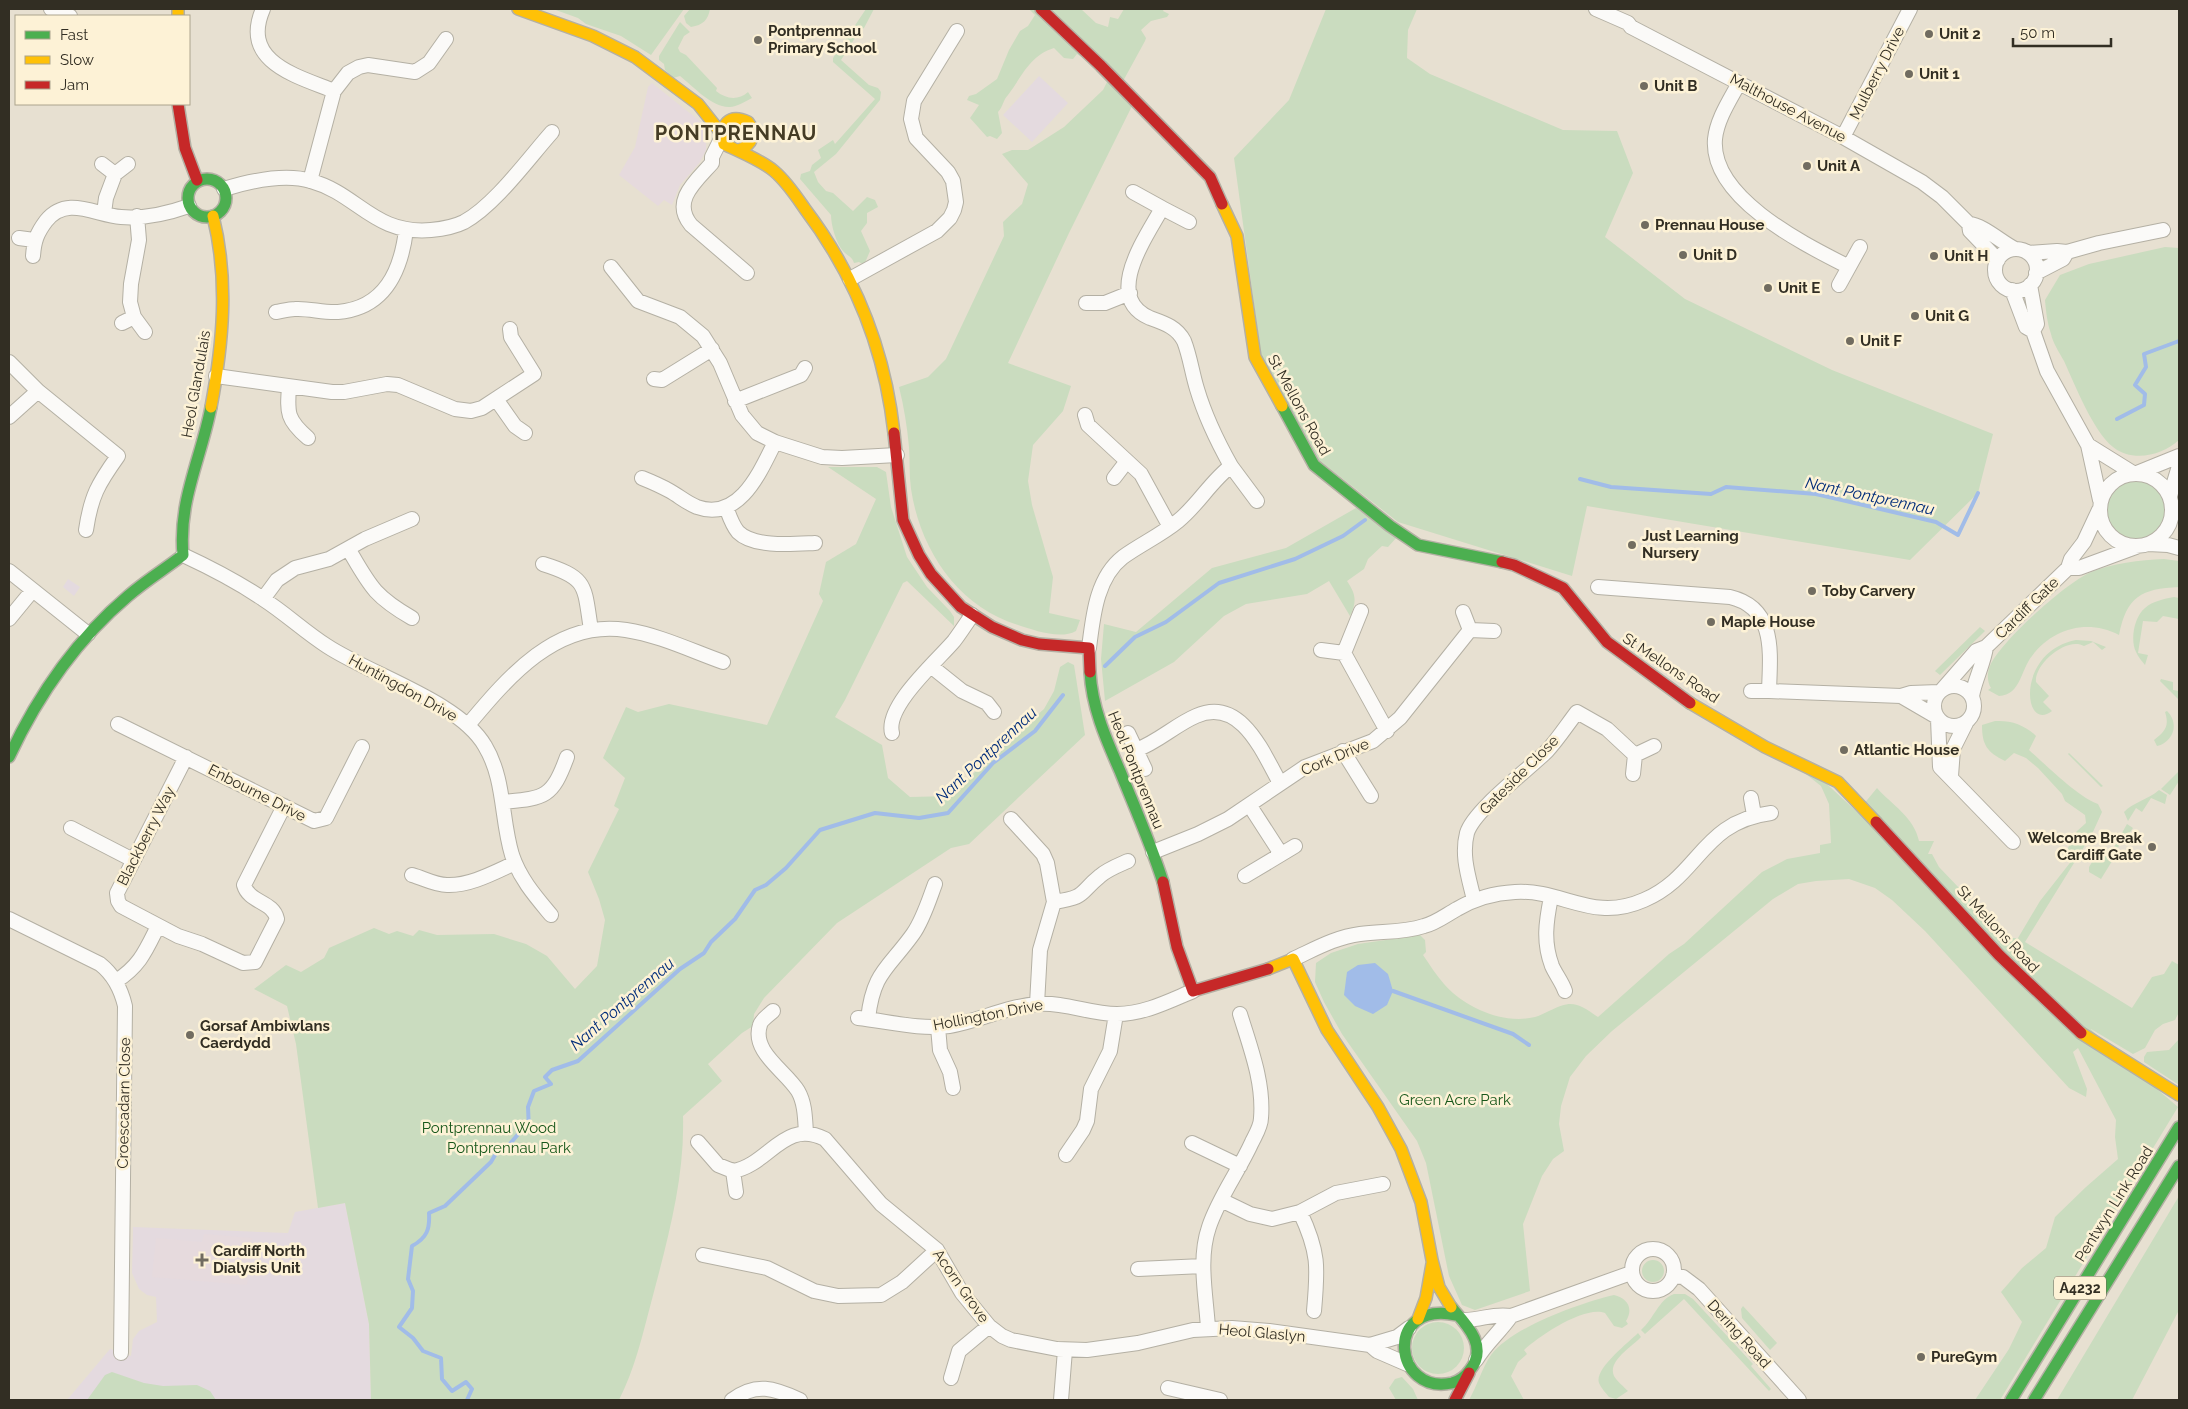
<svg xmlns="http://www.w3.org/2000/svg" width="2188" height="1409" font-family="Raleway,sans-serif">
<rect width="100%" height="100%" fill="#e7e0d1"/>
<!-- industrial -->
<path fill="#e4dadf" d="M1039,76L1068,103L1032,142L1003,115Z
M68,579L80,587L74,596L63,587Z
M345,1203L369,1324L371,1400H67L110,1349L131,1356L133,1339L139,1331L157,1322L156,1297L147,1295L139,1289L132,1273L133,1227L288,1233L295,1212Z"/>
<!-- medical -->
<path fill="#e6dadd" d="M652,83L701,122L706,137V150L700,162L680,185L672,205L664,200L658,206L619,175L635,147L648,87Z
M204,1234L252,1238L247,1285L152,1277L156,1238L202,1242Z"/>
<!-- green -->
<path fill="#cadcbf" d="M553,9H684L651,55L621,36L586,24L578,18Z
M690,9H710C708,20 703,25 691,27L686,23L684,16Z
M866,9H874L864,28L860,30L841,60L869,85L878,88L881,92L880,100L836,154L814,172L818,182L826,191L833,193L853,211L867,197L875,200L878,207L867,213V223L861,231L870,251L864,265L859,262L854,263C852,256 847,256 843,251C836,243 831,225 831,215L800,179L801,174L810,171L812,165L821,158L818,150L833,140L835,144L875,99L833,62V58Z
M1029,9H1081L1096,23L1108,27L1110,17L1118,19L1124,9H1164L1163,11L1169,14L1167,17L1151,21L1141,30L1146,38L1145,41L1122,83L1077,54L1073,59L1064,58L1054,48C1030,55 1021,78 1008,95C1003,100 1003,107 998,112L1002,133L997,139L990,136L987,137L970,118L979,105L967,100L969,96L976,94L997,79L1009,50L1020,31L1028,26L1035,15Z
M1326,9H1417L1408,30L1407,58L1430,74L1563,130L1617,131L1633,173L1605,237L1685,299L1832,370L1993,434L1978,493L1910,560L1587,506L1572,576L1398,522L1320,461L1261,355L1234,158L1289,100Z
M680,22L690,32L684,36L678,48L680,52L686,55L717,88L716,91C726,99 738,101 748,92L752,98C746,101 736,107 730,107C712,108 693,86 680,76L673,78L665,70L664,64L659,60V56Z
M1109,78L1132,106L1069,233L1008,363L1071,386L1063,411L1033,445L1028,481L1032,505L1053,577L1049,613L1080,620L1076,631C1060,640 1034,630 1018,625C957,606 920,549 911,489C909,475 910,461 909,447C907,426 904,407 899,387L928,377L946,359L1004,236L1003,222L1022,204L1028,184L1002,154L1012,150H1028L1064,127L1103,90Z
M2165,247L2179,248V440C2163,455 2133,463 2113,447C2093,431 2075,385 2064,361C2059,352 2053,343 2051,334C2047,322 2046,311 2045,300L2060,275L2089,264Z
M828,467H877L886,472L891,507L907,557L927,587L950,611L954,617V626L907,581L903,583L845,700L835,717L882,745L888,778L910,797L951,796L999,748L1044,709L1054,691L1060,667L1068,662L1074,665L1085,735L969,844L951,848L837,923L764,998L754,1014L753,1026L742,1033L708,1064L722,1081L683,1116C685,1179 667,1242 651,1303C642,1337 635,1368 619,1400H371L369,1324L345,1203L318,1208L296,1044L287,1006L254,989L286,965L301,972L324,958L329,948L374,928L389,934L397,931L413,936L419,930L437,935L494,934L526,944L547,956L575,989L597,966L605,920L599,899L588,872L619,809L614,806L625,778L603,758L626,707L638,712L669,704L767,725L823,601L819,594L826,562L856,544L876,499Z
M2105 509a30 30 0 1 1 60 0a30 30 0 1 1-60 0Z
M1356,508L1397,537L1388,547L1382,546L1368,559L1364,569L1347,581C1356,594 1357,602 1350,616L1329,581L1307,594L1246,604L1224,616L1174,662L1105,701L1101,659L1104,624L1136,632L1212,568L1286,548Z
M2164,559L2179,561V587C2141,589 2127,596 2119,635C2088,619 2053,628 2032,656C2021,669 2021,695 1999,696L1988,690L1991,688C1987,682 1987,673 1990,666C2000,642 2065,584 2089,573C2112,563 2140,560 2164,559Z
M2174,597L2179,598V619L2163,616L2157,622L2143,621L2138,653L2148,655L2145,665C2142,661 2138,657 2136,652C2130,640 2134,617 2145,608C2153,601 2164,599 2174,597Z
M1980,627L1985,631L1940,675L1935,671Z
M2076,640L2091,641L2106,647L2102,650L2093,642L2084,646C2067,636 2034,664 2036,682L2049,696L2043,702L2052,711C2023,734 2015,652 2076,640Z
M2161,679L2173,682V690L2179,691V700L2160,681Z
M2167,711C2180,724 2173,742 2157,746L2154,740C2164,732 2170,727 2165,712Z
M1995,721C2011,720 2025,725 2036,736L2029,750C2046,765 2078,797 2098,804L2102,812L2092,834L2025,942L2132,1008L2152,977L2164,974L2172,961L2179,965V1012L2175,1020L2163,1024L2155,1030L2145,1048L2133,1054L2081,1023L2011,963L1863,805L1877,788C1892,805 1914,817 1919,841H1934L1928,854H1932L1939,867L2005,936L2010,938H2018L2040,901L2073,859L2067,850L2076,832L2086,823L2085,815L2065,801L2062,794L2038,768L2026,758L2014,753L2005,761C1987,752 1982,745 1982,725Z
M2069,753L2103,786L2101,787L2068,754Z
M1793,764L1815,773L2138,1073L2178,1107L2000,1400H1975L2009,1349L2022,1322L2001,1292L2022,1268L2046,1248L2055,1217L2086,1187L2118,1159L2115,1137L2116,1120L2078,1048L2073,1052L2087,1089L2086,1097L2069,1088L1925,931L1892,900L1875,888L1849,879L1816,881L1798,884L1773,899L1612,1031L1586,1056L1570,1077L1561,1106L1559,1124L1564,1151L1553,1159L1542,1176L1523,1224L1530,1291L1475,1310L1462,1305L1449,1276L1426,1163L1417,1141L1342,1034L1324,1002L1315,982L1316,963L1331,953L1358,944L1420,935L1425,940L1426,952L1423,955C1430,965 1436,975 1444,984C1464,1007 1503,1025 1535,1017C1539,1016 1544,1013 1549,1011C1572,999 1578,1003 1598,1017L1669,954L1684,944L1762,872L1787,859L1820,853V845L1831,843L1829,804L1821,786Z
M2179,771V781L2170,795L2161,789Z
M2159,790L2167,795L2165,804L2151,798L2142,812L2136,808L2128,821L2124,812C2132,803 2149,799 2159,790Z
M2127,824L2133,828L2128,835H2125L2116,851L2117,853L2101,879L2089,872V867L2099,851L2113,849Z
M2179,1039V1085L2144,1062V1057L2147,1052L2169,1050Z
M2179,1196V1310L2132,1400H2057Z
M1642 1271a11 11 0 1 1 22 0a11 11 0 1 1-22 0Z
M1674,1294H1685L1693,1299L1753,1364L1751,1366L1771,1389L1769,1391L1684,1299L1645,1334L1641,1330C1654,1319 1658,1300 1674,1294Z
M1614,1295C1627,1298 1634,1308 1626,1321L1628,1324L1622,1328L1614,1326L1605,1313C1585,1305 1539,1336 1524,1350L1527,1354L1518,1362L1511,1376L1524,1400H1469C1477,1386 1482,1368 1491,1355C1512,1327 1580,1303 1614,1295Z
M1743,1306L1777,1343L1770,1350L1742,1318L1741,1309Z
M1412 1348a26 26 0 1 1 52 0a26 26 0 1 1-52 0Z
M1638,1333L1641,1337C1633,1346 1607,1361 1614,1376C1617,1381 1624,1387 1628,1391L1616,1399L1609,1397C1606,1393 1601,1388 1599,1383C1594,1369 1628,1343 1638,1333Z
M112,1372L144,1383L163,1386L197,1385L210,1391L216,1400H87L105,1375Z
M1402,1377L1413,1389L1418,1400H1396L1389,1388L1395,1379Z"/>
<!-- water -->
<path fill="#a1bce8" d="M1375,963L1388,974L1393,991L1387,1005L1373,1014L1355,1006L1344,995L1347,972L1358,965Z"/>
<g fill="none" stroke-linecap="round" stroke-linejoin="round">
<!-- stream -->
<path stroke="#a1bce8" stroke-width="4" d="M2117,419L2144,405L2145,394L2135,385L2146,367L2144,354L2179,341
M1580,479L1611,487L1711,494L1726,487L1816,494L1936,522L1958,535L1978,493
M1105,666L1135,637L1166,622L1219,583L1295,559L1343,536L1365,520
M1393,991L1513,1034L1529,1045
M467,1400L472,1389L466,1382L452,1391L442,1379L441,1358L423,1351L413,1338L399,1327L412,1308L413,1291L408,1279L412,1246C427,1238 430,1229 429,1213L445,1206L491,1162L498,1150L509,1145L520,1132L529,1130L528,1107L534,1091L551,1084L545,1077L552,1070L578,1061L680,969L704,953L711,942L735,919L755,890L766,885L786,868L820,830L875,813L919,818L948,813L993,763L1035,731L1063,695"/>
<!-- street casing -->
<g stroke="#b4b0a4" stroke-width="16">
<path id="street" d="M51,9L70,16
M263,9C240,62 297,76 334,91
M1596,9L1628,23L1631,27L1843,137L1922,182L1942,197L1969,224L1970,231L1998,260
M1739,83C1730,100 1717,119 1715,139C1710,198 1804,244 1849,267
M1843,137L1910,9
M721,139L712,157V163C696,181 671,201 691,225L747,273
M102,164L115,174L128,164
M310,181L334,91L348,73L359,67L368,65L415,72L429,63L446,39
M224,189C250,181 284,173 311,181C358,194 374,235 431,230C442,229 454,227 464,222C495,205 528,159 552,132
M1162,208L1189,222
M104,213L106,198L115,174
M137,216L139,240L131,284L130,302L134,317L145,332
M1969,224C1983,225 2001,242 2015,249
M19,238L34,240
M1995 270a21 21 0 1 1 42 0a21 21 0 1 1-42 0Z
M2028,253L2057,251L2067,252L2099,243L2163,230
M33,256C34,241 37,233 46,221C67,195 95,215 121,217C143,219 169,213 189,206
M611,267L638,301L680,317L703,336L720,363L742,415L757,433L775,442L822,457L842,458L897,455
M2036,273L2063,259L2067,252
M850,279L937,231L950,218L954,210L956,202L953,181L948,172L916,138L911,119L914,101L957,31
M1839,285L1860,247
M2030,285L2037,324L2033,331
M2012,290L2026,327L2033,331L2047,371L2088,445L2100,500
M1086,303H1105L1130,293
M276,312C282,311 289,309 295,309C309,308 323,313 338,312C385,308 401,271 406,230
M122,323L134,317
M9,362L38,391L118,456C98,484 91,496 86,530
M216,376L332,392H344L387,384L398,385L455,409L471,411L482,408L534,374L511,337L510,329
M654,379L662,380L712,349
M289,387C287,413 287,420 308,438
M496,399L515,426L525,433
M735,401L801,375L805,368
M1085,415L1088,425L1141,474L1170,527
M9,417L38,391
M2088,445L2133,473
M1231,466L1257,501
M2137,473L2179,456
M2100 510a36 36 0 1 1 72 0a36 36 0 1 1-72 0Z
M642,478C652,482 661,486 670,491C679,496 687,503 697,507C739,522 760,472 775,442
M1114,478L1127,461
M2170,496L2179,466
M726,507C729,515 732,525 738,532C754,548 794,544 815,543
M2148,544L2168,545L2179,548
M349,550C370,586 374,596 412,618
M183,555C211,568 238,582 263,599C285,613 305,632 327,646C371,675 460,702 485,746C505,779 501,819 512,855C520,879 536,897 551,915
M543,564C588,578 584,585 591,630
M2068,568H2079L2136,547
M9,571L88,634
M1598,587L1730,597C1777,608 1770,655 1769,691L1901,696L1911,693L1939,692
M263,599L277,580L295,568L329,559L365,539L412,519
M1361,611L1344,653L1387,731
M1463,612L1470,630L1494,631
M9,619L32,591
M1089,648C1093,617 1096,578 1123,557C1141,544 1161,535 1178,521C1198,505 1211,481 1231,466C1217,441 1205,416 1197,389C1192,373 1190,356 1184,341C1177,327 1164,323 1150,318C1102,297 1147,236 1162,208L1133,192
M1321,650L1344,653
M932,667L962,691L987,703L994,712
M1934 706a20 20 0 1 1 40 0a20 20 0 1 1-40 0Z
M1751,691H1769
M1941,691L1976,651L1986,647L2068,568L2071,559L2084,542L2099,510
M1901,696L1937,717
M1972,696C1975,679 1984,663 1986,647
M1938,719L1940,767L2013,842
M118,724L314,821L326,818L362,747
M468,725C508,677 557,619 626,630C659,635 692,651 723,662
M892,733C885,706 937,661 954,641C960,633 966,624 972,615
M1128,733L1145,769
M1136,750C1158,742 1175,725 1196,716C1241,696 1263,753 1280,783
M1343,751L1371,796
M1635,755L1654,746
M186,757L117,893L118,901L121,906L178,936L202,944L243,963L255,962L277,919C273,901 249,903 244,885L284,806
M1951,776L1953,749L1966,723
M1751,798L1754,815
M503,802C545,798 552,798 567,757
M1250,806L1281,854
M1011,819L1043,854L1047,863L1054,902L1040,950L1037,1004
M71,828L133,860
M1153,852L1198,834L1228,819L1305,767L1373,741L1400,718L1470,630
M412,875C423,878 435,885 447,885C470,886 495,872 515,863
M1245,876L1295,846
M1551,897C1546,922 1543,942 1552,966C1556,975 1562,982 1565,991
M1474,900C1469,878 1461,856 1467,833C1474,810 1528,770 1547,751C1558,739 1567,725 1577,712L1607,729L1635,755L1633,774
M1054,902C1087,897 1078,894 1100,876C1108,869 1119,865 1128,861
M9,919L100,964C114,975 121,989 125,1006L121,1353
M1293,959C1315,949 1336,937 1360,934C1382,931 1403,933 1424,926C1436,923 1446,915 1457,909C1474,899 1495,893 1515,892C1563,889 1592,923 1644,900C1700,876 1701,822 1771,813
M116,981C140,966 146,950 158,926
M773,1011C769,1015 761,1020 760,1025C751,1052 786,1071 798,1091C805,1103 805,1118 806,1133
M858,1018C887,1021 919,1030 949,1026C979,1021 1007,1006 1038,1004C1065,1002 1090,1014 1117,1014C1144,1014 1169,1001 1193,991
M868,1019C873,972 888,969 913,934C923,920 929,900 935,884
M938,1027L940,1050L950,1072L953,1088
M698,1142L718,1165L733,1171
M1192,1143L1240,1166
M1066,1155L1083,1130L1087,1121L1091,1089L1110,1051L1116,1014
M736,1192L733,1171C769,1165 784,1118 825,1139L881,1204L937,1250L962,1293L989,1326L1002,1336L1011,1340L1057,1349L1087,1350L1138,1343L1193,1330L1232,1328L1269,1331L1370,1345L1377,1351L1407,1364
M1221,1200L1250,1214L1272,1219L1300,1212L1336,1193L1383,1184
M1300,1212C1319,1252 1318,1267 1314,1311
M1632 1270a21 21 0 1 1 42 0a21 21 0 1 1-42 0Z
M703,1255L767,1268L814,1291L838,1296L881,1295L902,1282L937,1250
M1138,1269L1203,1266
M1673,1276L1683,1277L1699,1289L1799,1400
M1464,1320C1483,1320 1492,1313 1511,1316L1631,1273
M1208,1328C1206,1295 1198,1259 1209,1227C1219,1197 1239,1171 1252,1142C1256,1134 1261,1126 1261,1118C1264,1082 1250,1047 1240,1014
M1370,1345L1397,1337L1409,1328
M1476,1360C1486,1343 1500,1332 1511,1316
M951,1378L959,1351L989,1326
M1168,1388L1220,1400
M732,1400C756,1382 774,1388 800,1400
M1061,1400L1065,1350"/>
</g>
<!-- fast casing -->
<g stroke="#b4b0a4" stroke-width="14">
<path id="fast" d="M188 198a19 19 0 1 1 38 0a19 19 0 1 1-38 0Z
M1282,406L1314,465L1390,526L1418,545L1502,562
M1090,672C1092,708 1106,739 1120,771C1135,808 1151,844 1163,882
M9,757C38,695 76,640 128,596C145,581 165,569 183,555C178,501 201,459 211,407
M1451,1307C1466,1324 1489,1346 1470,1370C1466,1376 1460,1381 1452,1383C1394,1396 1382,1300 1456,1315
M2011,1400L2179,1127
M2034,1400L2179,1166"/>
</g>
<!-- slow casing -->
<g stroke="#b4b0a4" stroke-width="14">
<path id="slow" d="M178,9V16
M518,9L593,36L635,57L698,104L721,133
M739,150C752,145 757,134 748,122C729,113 719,125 724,144C740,152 761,160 774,171C787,182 796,196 805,209C855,275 885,351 894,433
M1222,204L1237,236L1255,357L1282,406
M211,407C223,343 229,280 213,216
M1690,703L1765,747L1838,782L1876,822
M1268,969L1293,959L1327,1030L1378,1107L1401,1149L1421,1202L1432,1260L1439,1287L1451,1307
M2081,1033L2179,1095
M1418,1319L1426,1298L1432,1264"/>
</g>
<!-- jam casing -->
<g stroke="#b4b0a4" stroke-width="14">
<path id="jam" d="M1041,9L1101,66L1210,177L1222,204
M178,104L185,148L197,180
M894,433L903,520L919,555L931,574L961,607L992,627L1022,640L1039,644L1089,648L1090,672
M1502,562L1514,565L1563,588L1607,642L1690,703
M1876,822L1999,955L2081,1033
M1163,882L1177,947L1193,991L1268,969
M1455,1400L1469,1373"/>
</g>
<!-- street -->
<use href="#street" stroke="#fbfaf8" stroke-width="14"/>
<!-- fast -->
<use href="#fast" stroke="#4caf50" stroke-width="11"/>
<!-- slow -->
<use href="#slow" stroke="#ffc107" stroke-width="11"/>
<!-- jam -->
<use href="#jam" stroke="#c62828" stroke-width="11"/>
</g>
<!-- markers -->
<g fill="#716c60" stroke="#fdf2d6" stroke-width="2">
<circle cx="1929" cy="34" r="5"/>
<circle cx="758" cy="40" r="5"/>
<circle cx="1909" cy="74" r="5"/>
<circle cx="1644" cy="86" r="5"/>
<circle cx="1807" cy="166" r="5"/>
<circle cx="1645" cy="225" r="5"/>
<circle cx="1683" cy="255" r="5"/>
<circle cx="1934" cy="256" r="5"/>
<circle cx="1768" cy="288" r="5"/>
<circle cx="1915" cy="316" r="5"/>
<circle cx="1850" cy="341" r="5"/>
<circle cx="1632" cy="545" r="5"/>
<circle cx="1812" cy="591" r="5"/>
<circle cx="1711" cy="622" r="5"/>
<circle cx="1844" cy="750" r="5"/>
<circle cx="2152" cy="847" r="5"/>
<circle cx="190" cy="1035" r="5"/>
<path d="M199.5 1252.5h5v5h5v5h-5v5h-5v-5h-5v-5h5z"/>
<circle cx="1921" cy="1357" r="5"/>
</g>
<g text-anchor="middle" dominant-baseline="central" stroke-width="5" stroke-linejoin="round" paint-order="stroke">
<!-- shield labels -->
<rect fill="#fdf2d6" stroke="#6f6959" stroke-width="1" x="2054" y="1276.5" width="52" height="23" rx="4"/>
<g font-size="14" font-weight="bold" fill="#322e23">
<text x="2080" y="1288">A4232</text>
</g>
<!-- poi labels -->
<g font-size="15" font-weight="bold" fill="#322e23" stroke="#fdf2d6" text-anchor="start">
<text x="768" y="31">Pontprennau<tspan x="768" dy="17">Primary School</tspan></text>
<text x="1939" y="34">Unit 2</text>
<text x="1919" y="74">Unit 1</text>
<text x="1654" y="86">Unit B</text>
<text x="1817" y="166">Unit A</text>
<text x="1655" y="225">Prennau House</text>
<text x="1693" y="255">Unit D</text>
<text x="1944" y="256">Unit H</text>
<text x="1778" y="288">Unit E</text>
<text x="1925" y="316">Unit G</text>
<text x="1860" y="341">Unit F</text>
<text x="1642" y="536">Just Learning<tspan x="1642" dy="17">Nursery</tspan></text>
<text x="1822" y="591">Toby Carvery</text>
<text x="1721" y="622">Maple House</text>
<text x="1854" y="750">Atlantic House</text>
<text x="2142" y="838" text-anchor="end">Welcome Break<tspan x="2142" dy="17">Cardiff Gate</tspan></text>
<text x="200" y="1026">Gorsaf Ambiwlans<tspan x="200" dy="17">Caerdydd</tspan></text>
<text x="213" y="1251">Cardiff North<tspan x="213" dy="17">Dialysis Unit</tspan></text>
<text x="1931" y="1357">PureGym</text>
</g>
<!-- street labels -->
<g font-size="15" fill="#322e23" stroke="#fdf2d6">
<text transform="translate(1877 73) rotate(-63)">Mulberry Drive</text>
<text transform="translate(1788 108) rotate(28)">Malthouse Avenue</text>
<text transform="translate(196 384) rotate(-80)">Heol Glandulais</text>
<text transform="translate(1299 405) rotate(61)">St Mellons Road</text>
<text transform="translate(2027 608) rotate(-44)">Cardiff Gate</text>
<text transform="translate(1671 668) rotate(34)">St Mellons Road</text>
<text transform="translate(403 688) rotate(29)">Huntingdon Drive</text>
<text transform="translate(1335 757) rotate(-23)">Cork Drive</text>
<text transform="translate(1136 770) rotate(68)">Heol Pontprennau</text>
<text transform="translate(1519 775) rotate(-45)">Gateside Close</text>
<text transform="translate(257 793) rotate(27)">Enbourne Drive</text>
<text transform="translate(146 836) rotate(-63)">Blackberry Way</text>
<text transform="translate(1998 929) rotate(47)">St Mellons Road</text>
<text transform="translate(988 1015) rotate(-11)">Hollington Drive</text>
<text transform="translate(124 1103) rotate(-89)">Croescadarn Close</text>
<text transform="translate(2114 1204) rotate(-58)">Pentwyn Link Road</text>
<text transform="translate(961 1286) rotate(55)">Acorn Grove</text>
<text transform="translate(1262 1333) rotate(5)">Heol Glaslyn</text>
<text transform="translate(1739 1334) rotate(48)">Dering Road</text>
</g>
<!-- park labels -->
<g font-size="15" fill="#18581b" stroke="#fdf2d6">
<text x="1455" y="1100">Green Acre Park</text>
<text x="489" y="1128">Pontprennau Wood</text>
<text x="509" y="1148">Pontprennau Park</text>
</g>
<!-- water labels -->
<g font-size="16" font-style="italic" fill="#002c7a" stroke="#fdf2d6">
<text transform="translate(1870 496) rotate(12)">Nant Pontprennau</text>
<text transform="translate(986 755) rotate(-43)">Nant Pontprennau</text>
<text transform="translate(622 1004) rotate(-41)">Nant Pontprennau</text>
</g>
<!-- district labels -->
<g font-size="20" font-weight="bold" letter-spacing="1" fill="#453c25" stroke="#fdf2d6">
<text x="736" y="133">PONTPRENNAU</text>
</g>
</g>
<!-- border -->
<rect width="2188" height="1409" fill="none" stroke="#322e23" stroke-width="20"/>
<!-- legend -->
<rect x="15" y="15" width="175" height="90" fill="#fdf2d6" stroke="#aca48e"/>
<rect x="25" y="31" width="25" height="8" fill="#4caf50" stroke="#aca48e"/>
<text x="60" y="40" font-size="15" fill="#322e23">Fast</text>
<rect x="25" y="56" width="25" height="8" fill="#ffc107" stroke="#aca48e"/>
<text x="60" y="65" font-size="15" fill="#322e23">Slow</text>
<rect x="25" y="81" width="25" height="8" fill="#c62828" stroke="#aca48e"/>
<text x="60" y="90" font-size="15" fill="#322e23">Jam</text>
<!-- scale -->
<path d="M2013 38v8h98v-8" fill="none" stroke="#322e23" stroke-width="2.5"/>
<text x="2020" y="38" font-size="15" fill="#322e23" stroke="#fdf2d6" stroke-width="4" paint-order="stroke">50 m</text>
</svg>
